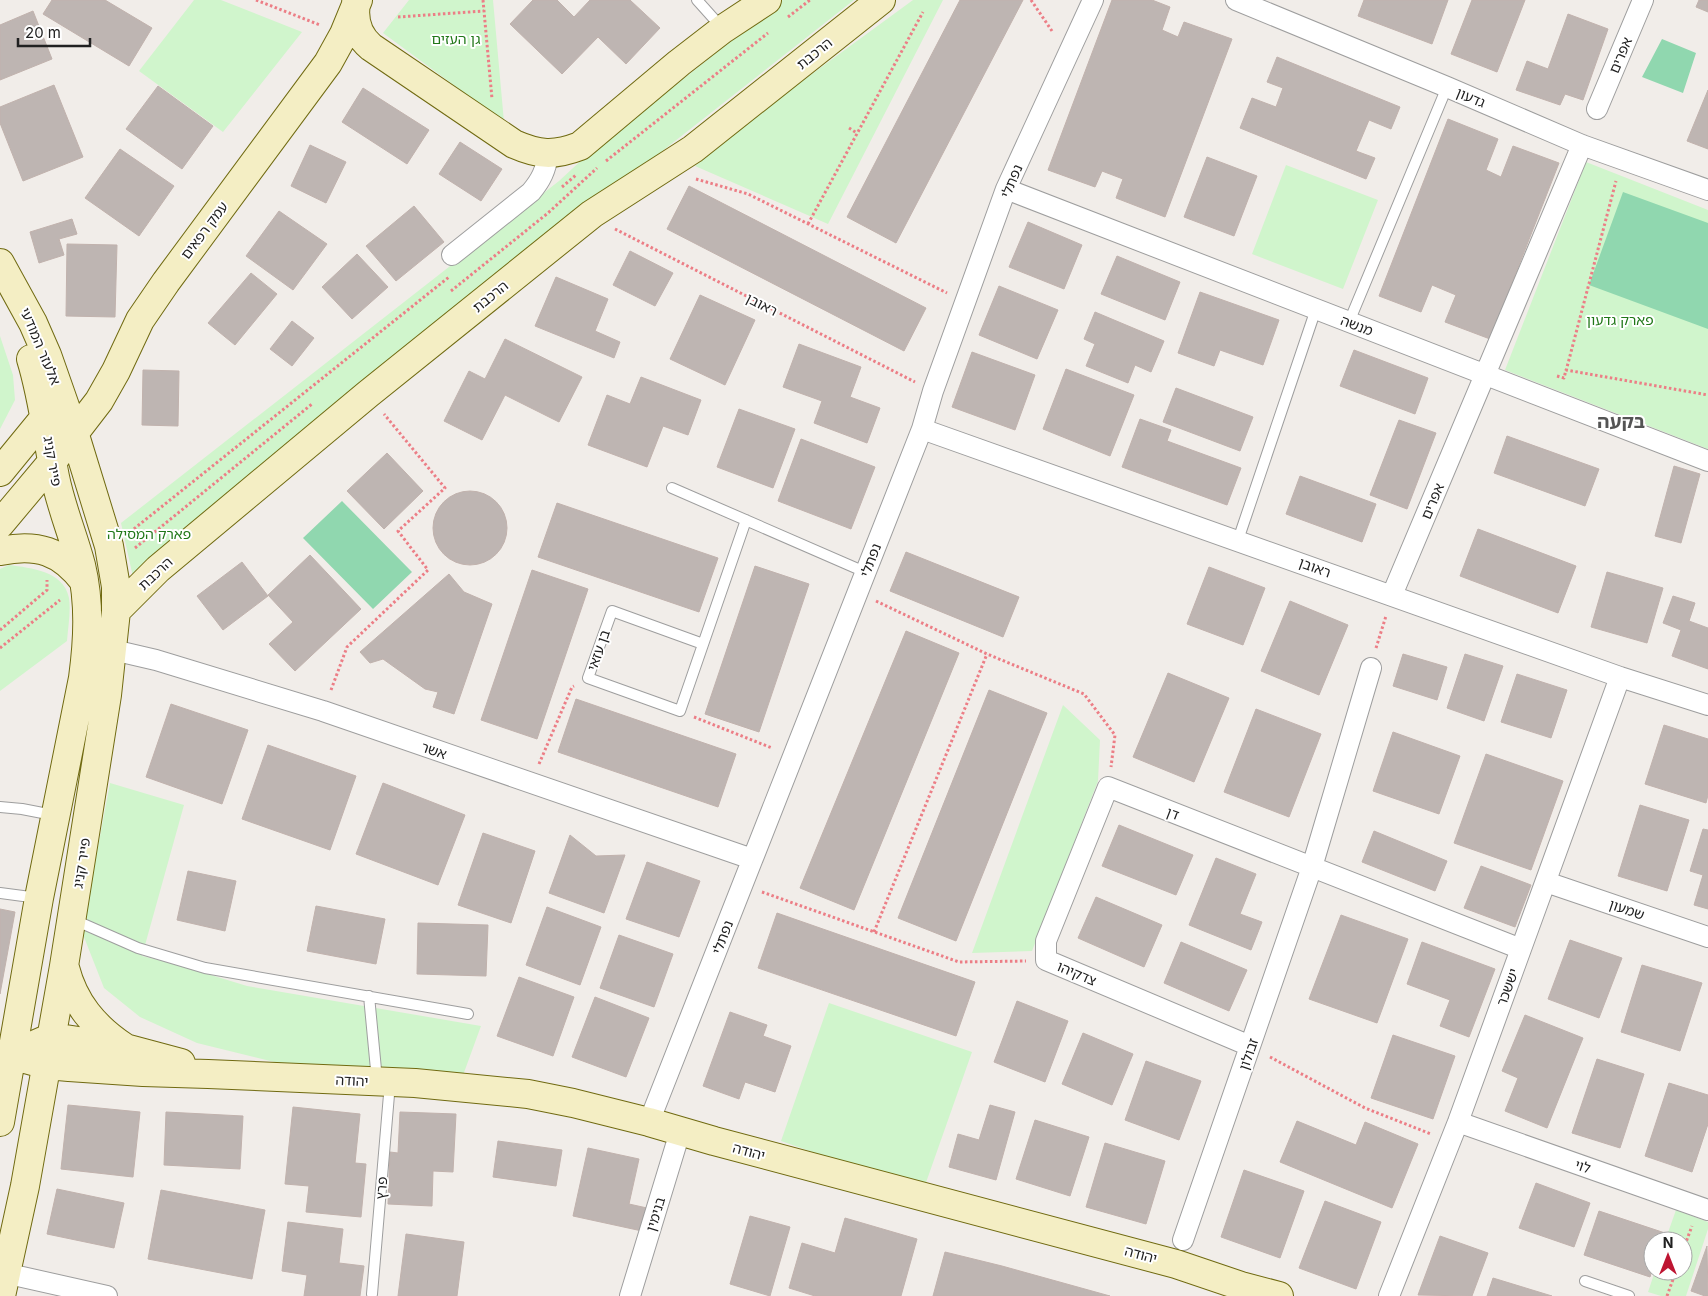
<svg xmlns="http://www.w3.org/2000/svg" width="1708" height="1296" font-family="Inter,'Noto Sans Hebrew',sans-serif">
<rect width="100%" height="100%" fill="#f1ede9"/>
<!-- park -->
<path fill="#d0f5cc" d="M194,0H221L302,32L223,132L139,71Z
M409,0H493L504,122L383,33Z
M783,0H854L581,215L133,577L121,523L559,181L586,156Z
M913,0H943L828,224L695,166L790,90Z
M1586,162L1708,210V449L1505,370Z
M1286,165L1378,200L1343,289L1252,254Z
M0,336L13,375L15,400L0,429Z
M9,565C31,568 64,571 69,598C71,612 68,627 67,641L0,691V569Z
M1063,705L1100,740L1098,781L1032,951L972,953Z
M110,783L184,805L142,956L175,964L247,986L481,1026L462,1078L319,1073L197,1043L140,1017L104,988L82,932Z
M829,1003L972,1052L923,1191L781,1141Z
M1676,1210L1708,1222V1229L1686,1296H1661L1648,1292L1655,1271H1683V1241H1665Z"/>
<!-- pitch -->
<path fill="#90d7af" d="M1662,39L1696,53L1683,93L1642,77Z
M1623,192L1708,223V329L1589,285Z
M342,501L412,572L373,609L303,538Z"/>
<!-- building -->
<path fill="#beb5b2" stroke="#c1b2ad" d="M52,0H105L152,28L129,66L43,14Z
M533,0H557L574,17L590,0H630L660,28L626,64L598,37L562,74L510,24Z
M960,0H1023L896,243L847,217Z
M1112,0H1152L1170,7L1162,30L1178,37L1184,22L1232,39L1165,217L1116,198L1123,179L1102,171L1095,187L1048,170Z
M1364,0H1448L1432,44L1358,16Z
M1472,0H1525L1497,72L1451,54Z
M1699,0H1708V12L1696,7Z
M33,11L52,59L0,80V25Z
M1568,14L1608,29L1583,100L1565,94L1560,105L1516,90L1527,61L1548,69Z
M1277,57L1400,107L1391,129L1369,120L1356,151L1375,158L1366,179L1240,128L1252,98L1276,107L1283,88L1267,82Z
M54,85L83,157L23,181L0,123V107Z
M158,86L213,126L182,169L126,129Z
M363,88L429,130L407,164L342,122Z
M1708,90V149L1687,141Z
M1448,119L1498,139L1486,170L1501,177L1513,146L1559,163L1490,339L1445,322L1456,295L1432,285L1421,312L1379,296Z
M460,142L502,169L481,201L439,174Z
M310,145L346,162L326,203L291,186Z
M120,149L174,186L139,236L85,198Z
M1207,157L1257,176L1234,236L1184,217Z
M689,186L926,308L904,351L667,229Z
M414,206L444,242L396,281L366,246Z
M279,211L327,244L293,290L246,256Z
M72,219L77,234L59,239L64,255L39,263L30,232Z
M1028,222L1082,245L1064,289L1009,267Z
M67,244L117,245L115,317L66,316Z
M630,251L673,273L655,306L613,285Z
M357,254L388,287L352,319L322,287Z
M1117,256L1180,282L1165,320L1101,294Z
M251,273L277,294L235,345L208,323Z
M556,277L608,299L595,331L620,342L614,358L535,326Z
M999,286L1058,310L1037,359L979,335Z
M1200,292L1279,320L1263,365L1220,350L1214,366L1178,353Z
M700,295L755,320L725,385L670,359Z
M1095,312L1164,341L1151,372L1135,365L1128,383L1086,366L1095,344L1084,339Z
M292,321L314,338L292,366L270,349Z
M505,339L582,377L559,422L505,395L482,440L444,421L469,371L485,379Z
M799,344L861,367L850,397L880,408L867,443L814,423L822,401L783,387Z
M1354,350L1428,378L1415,414L1340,386Z
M972,352L1035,375L1015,430L952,407Z
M1066,369L1134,395L1110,456L1043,429Z
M143,370L179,371L178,426L142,425Z
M641,377L701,400L688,435L663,426L647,467L588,445L607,395L630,404Z
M1176,388L1253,417L1240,451L1163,422Z
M739,409L795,429L773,488L717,467Z
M1140,419L1171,430L1167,441L1241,468L1227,505L1122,467Z
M1399,420L1436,433L1407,509L1370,495Z
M1507,436L1599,469L1585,506L1494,473Z
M801,439L875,467L851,529L778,501Z
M387,453L423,491L384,529L347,491Z
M1674,466L1700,474L1681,543L1655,536Z
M1300,476L1376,504L1362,542L1286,514Z
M433 528a37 37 0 1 1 74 0a37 37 0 1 1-74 0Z
M557,503L718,558L699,612L538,557Z
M1478,529L1576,566L1558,613L1460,576Z
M906,552L1019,597L1003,637L890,591Z
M310,555L361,609L295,671L269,644L293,622L268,595Z
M242,562L268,596L223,630L197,596Z
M755,566L809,584L759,732L705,714Z
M1209,567L1265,588L1243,645L1187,624Z
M532,570L588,589L537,739L481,720Z
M1607,572L1663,588L1647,643L1591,627Z
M449,574L464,592L492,604L454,714L433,707L438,692L425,689L383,659L370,663L360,652Z
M1673,596L1695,603L1689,621L1708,628V669L1672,656L1681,630L1663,623Z
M1290,601L1348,625L1319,695L1261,671Z
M906,631L959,653L854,910L800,888Z
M1403,654L1447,667L1437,700L1393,686Z
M1465,654L1503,666L1484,721L1447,708Z
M1168,673L1229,698L1194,782L1133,757Z
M1517,674L1567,690L1551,738L1501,722Z
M989,690L1047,713L956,941L898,918Z
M576,699L736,754L718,807L558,752Z
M171,704L248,730L222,804L146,777Z
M1256,709L1321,734L1289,817L1224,792Z
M1664,725L1708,739V795L1706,803L1645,784Z
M1393,732L1460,756L1439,814L1373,791Z
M268,745L356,776L330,850L242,819Z
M1486,754L1563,781L1531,870L1454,843Z
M383,783L465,815L438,885L356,854Z
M1640,805L1689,820L1667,891L1618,876Z
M1119,825L1193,855L1176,895L1102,866Z
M1703,829L1708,830V909L1694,905L1703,875L1690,871Z
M1374,831L1447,861L1435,891L1362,862Z
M483,833L535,851L511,923L458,905Z
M570,835L596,856L625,855L604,913L549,893Z
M1216,858L1256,874L1240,914L1262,922L1251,950L1189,925Z
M647,862L700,881L679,937L626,919Z
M1481,866L1531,885L1515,927L1464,908Z
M188,871L236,881L225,931L177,920Z
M1096,897L1162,925L1144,967L1078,938Z
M316,906L385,919L376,964L307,951Z
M547,907L601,927L580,985L526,965Z
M0,909L15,912L0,994Z
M777,913L975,982L956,1036L758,968Z
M1341,915L1408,939L1377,1023L1309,999Z
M418,923L488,925L486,976L417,974Z
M619,935L673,954L654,1007L600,988Z
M1570,940L1622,958L1599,1018L1548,999Z
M1181,942L1247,970L1229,1011L1164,983Z
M1422,942L1495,969L1469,1037L1440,1026L1450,1000L1407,984Z
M1642,965L1702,983L1680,1051L1621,1032Z
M519,977L574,997L553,1056L497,1036Z
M595,997L649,1018L626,1077L572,1057Z
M1017,1001L1068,1021L1045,1082L994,1062Z
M730,1012L767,1025L763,1036L791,1046L775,1092L745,1082L739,1099L703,1086Z
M1525,1015L1583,1038L1547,1128L1505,1111L1518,1078L1502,1071Z
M1083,1033L1133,1054L1112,1105L1062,1084Z
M1393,1035L1455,1056L1433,1119L1371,1098Z
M1597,1059L1644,1074L1620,1148L1572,1133Z
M1146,1061L1201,1081L1179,1140L1125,1120Z
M1669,1083L1708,1095V1124L1692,1172L1645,1156Z
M68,1105L140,1112L133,1177L61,1169Z
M990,1105L1015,1112L996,1180L949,1167L958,1134L979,1140Z
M293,1107L360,1114L355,1163L366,1164L361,1217L306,1212L309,1186L285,1184Z
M166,1112L243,1116L240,1169L164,1165Z
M400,1112L456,1114L453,1172L433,1171L432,1206L388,1204L390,1152L398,1153Z
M1035,1120L1089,1137L1070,1196L1016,1179Z
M1297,1121L1356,1145L1365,1122L1418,1144L1392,1208L1280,1162Z
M498,1141L562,1150L556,1186L493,1177Z
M1105,1143L1165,1161L1146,1224L1086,1207Z
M588,1148L639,1159L629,1204L647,1208L642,1231L573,1216Z
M1244,1170L1304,1191L1280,1258L1221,1237Z
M1536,1183L1590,1203L1574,1247L1519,1228Z
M57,1189L124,1203L114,1248L47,1234Z
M161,1190L265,1210L252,1279L148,1259Z
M1325,1201L1381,1222L1356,1289L1299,1268Z
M1599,1211L1665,1233L1662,1241H1653V1268L1650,1277L1584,1255Z
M750,1216L790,1227L770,1296L730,1284Z
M845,1218L917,1239L901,1296H815L789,1288L802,1243L835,1253Z
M288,1222L343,1229L339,1263L364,1266L360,1296H304L307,1275L282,1271Z
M406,1234L464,1242L457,1296H398Z
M1440,1236L1488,1253L1472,1296L1418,1295Z
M1707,1246L1708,1296H1705L1691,1291Z
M945,1252L1002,1266L1110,1296H933Z
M1493,1278L1529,1289L1552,1296H1487Z"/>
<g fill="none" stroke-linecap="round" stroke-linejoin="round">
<!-- lane casing -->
<g stroke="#9e9e9e" stroke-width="12">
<path id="lane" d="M697,0L723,29
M1349,322L1447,87
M672,488L865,572
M1238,540L1316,309
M703,644L612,611L588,678L680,711L746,520
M0,807L22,809L53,815
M0,893L38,898
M72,919L138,948L205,968L468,1014
M369,996L377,1080
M1585,1281L1629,1296
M372,1294L390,1083"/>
</g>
<!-- street casing -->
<g stroke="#9e9e9e" stroke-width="22">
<path id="street" d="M1236,0L1447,87L1582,145L1708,190
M1597,109L1643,0
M1006,189L1708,461
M452,255L531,192C541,180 546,170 548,154
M922,429L1620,677L1708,705
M1392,595L1582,145
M113,650L156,660L323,711L752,859
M1546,882L1708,937
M1250,1046L1046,960V941L1108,787L1521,949
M649,1122L922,429L933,391L1006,189L1093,0
M1458,1122L1708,1210
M1183,1240L1312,867L1371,668
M0,1272L107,1296
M630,1296L680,1132
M1389,1296L1458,1122L1620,677"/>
</g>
<!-- secondary casing -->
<g stroke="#706a11" stroke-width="30">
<path id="secondary" d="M356,3C353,21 358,36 371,47L514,144C539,155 554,156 580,146L679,63L723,29L767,0
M0,263L33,323L47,355L74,432L109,546L116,587V611L107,695L64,966L25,1186L1,1296
M0,472L45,417
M0,524L52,462L99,401L116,371L140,320L166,282L328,63L344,34L358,0
M0,551C37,543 61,551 84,581
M116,611L158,569L368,394L592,214L693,149L881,0
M65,968C74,1003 94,1027 124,1047
M36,1044L52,1037L125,1048L181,1063
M11,1055L47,1065L69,1067L143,1072L208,1074L415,1083L528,1094L573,1103L649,1122L714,1141L1176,1264L1241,1286L1279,1296
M0,1122L39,898L83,678C88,640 90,603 81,565C73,535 61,507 55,477C47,437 43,398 31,359"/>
</g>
<!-- path -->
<path stroke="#ec7e86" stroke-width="3" stroke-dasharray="2.5 2.5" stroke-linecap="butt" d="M256,0L320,25
M483,0L492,99
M1031,0L1052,31
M398,17L484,11
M788,17L810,0
M849,128L857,133
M606,161L768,33
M696,179L748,194L947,293
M562,187L576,175
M808,224L923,12
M615,229L915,382
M451,291L548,213L597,168
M1566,371L1616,181
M1557,376L1564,378L1566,370L1708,395
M130,532L449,277
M135,548L312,404
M876,601L987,654L1084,694L1115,735L1111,767
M0,630L47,590V580
M0,648L60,600
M1376,648L1386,616
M331,690L347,647L428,570L398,531L445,488L384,414
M694,717L772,748
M539,764L572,687L574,686
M762,892L959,962L1026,961
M874,932L987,654
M1270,1057L1365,1108L1431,1134
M1683,1250L1692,1226
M1667,1296L1676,1271"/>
<!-- lane -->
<use href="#lane" stroke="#fff" stroke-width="10"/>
<!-- street -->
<use href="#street" stroke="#fff" stroke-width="20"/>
<!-- secondary -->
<use href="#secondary" stroke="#f4eec4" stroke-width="28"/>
</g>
<g text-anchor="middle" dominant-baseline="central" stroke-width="4" stroke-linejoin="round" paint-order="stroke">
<!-- park labels -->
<g font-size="14" fill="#207718" stroke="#fff">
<text x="456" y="38">גן העזים</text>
<text x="1620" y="319">פארק גדעון</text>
<text x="149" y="533">פארק המסילה</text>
</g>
<!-- street labels -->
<g font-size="14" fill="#212121" stroke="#fff">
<text transform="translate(814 53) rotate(-39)">הרכבת</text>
<text transform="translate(1620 55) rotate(-67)">אפרים</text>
<text transform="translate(1471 97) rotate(23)">גדעון</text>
<text transform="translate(1011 181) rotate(-67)">נפתלי</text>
<text transform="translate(204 230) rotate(-53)">עמק רפאים</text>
<text transform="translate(490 296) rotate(-39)">הרכבת</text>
<text transform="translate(762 304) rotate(27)">ראובן</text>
<text transform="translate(1357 325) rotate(21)">מנשה</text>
<text transform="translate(41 346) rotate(67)">אלעזר המודעי</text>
<text transform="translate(53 461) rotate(80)">פייר קניג</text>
<text transform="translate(1432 501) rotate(-67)">אפרים</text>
<text transform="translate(870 560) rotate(-69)">נפתלי</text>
<text transform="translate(1315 567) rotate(20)">ראובן</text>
<text transform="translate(155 573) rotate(-43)">הרכבת</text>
<text transform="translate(598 650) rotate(-71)">בן עזאי</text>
<text transform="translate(434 750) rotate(19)">אשר</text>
<text transform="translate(1173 813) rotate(21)">דן</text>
<text transform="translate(81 863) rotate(-81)">פייר קניג</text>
<text transform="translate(1627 909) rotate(19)">שמעון</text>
<text transform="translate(722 937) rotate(-69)">נפתלי</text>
<text transform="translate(1077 973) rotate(23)">צדקיהו</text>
<text transform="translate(1507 987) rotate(-70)">יששכר</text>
<text transform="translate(1248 1054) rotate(-71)">זבולון</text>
<text transform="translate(352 1080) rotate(3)">יהודה</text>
<text transform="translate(749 1151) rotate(15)">יהודה</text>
<text transform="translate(1583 1166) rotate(19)">לוי</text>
<text transform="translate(381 1188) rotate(-85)">פרץ</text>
<text transform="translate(655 1214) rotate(-73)">בנימין</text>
<text transform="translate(1141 1254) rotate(15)">יהודה</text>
</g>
<!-- district labels -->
<g font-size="19" font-weight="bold" fill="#545454" stroke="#fff">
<text x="1621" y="421">בקעה</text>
</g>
</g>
<!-- north arrow -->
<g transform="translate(1668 1256)"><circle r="24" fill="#ffffff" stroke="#a6a6a6"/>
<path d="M0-4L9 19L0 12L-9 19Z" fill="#be1532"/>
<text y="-8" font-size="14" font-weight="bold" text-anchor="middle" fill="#212121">N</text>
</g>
<!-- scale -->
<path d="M18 38v8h72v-8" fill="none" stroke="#212121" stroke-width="2.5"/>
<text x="25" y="38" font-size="15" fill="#212121" stroke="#ffffff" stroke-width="4" paint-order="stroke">20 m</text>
</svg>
